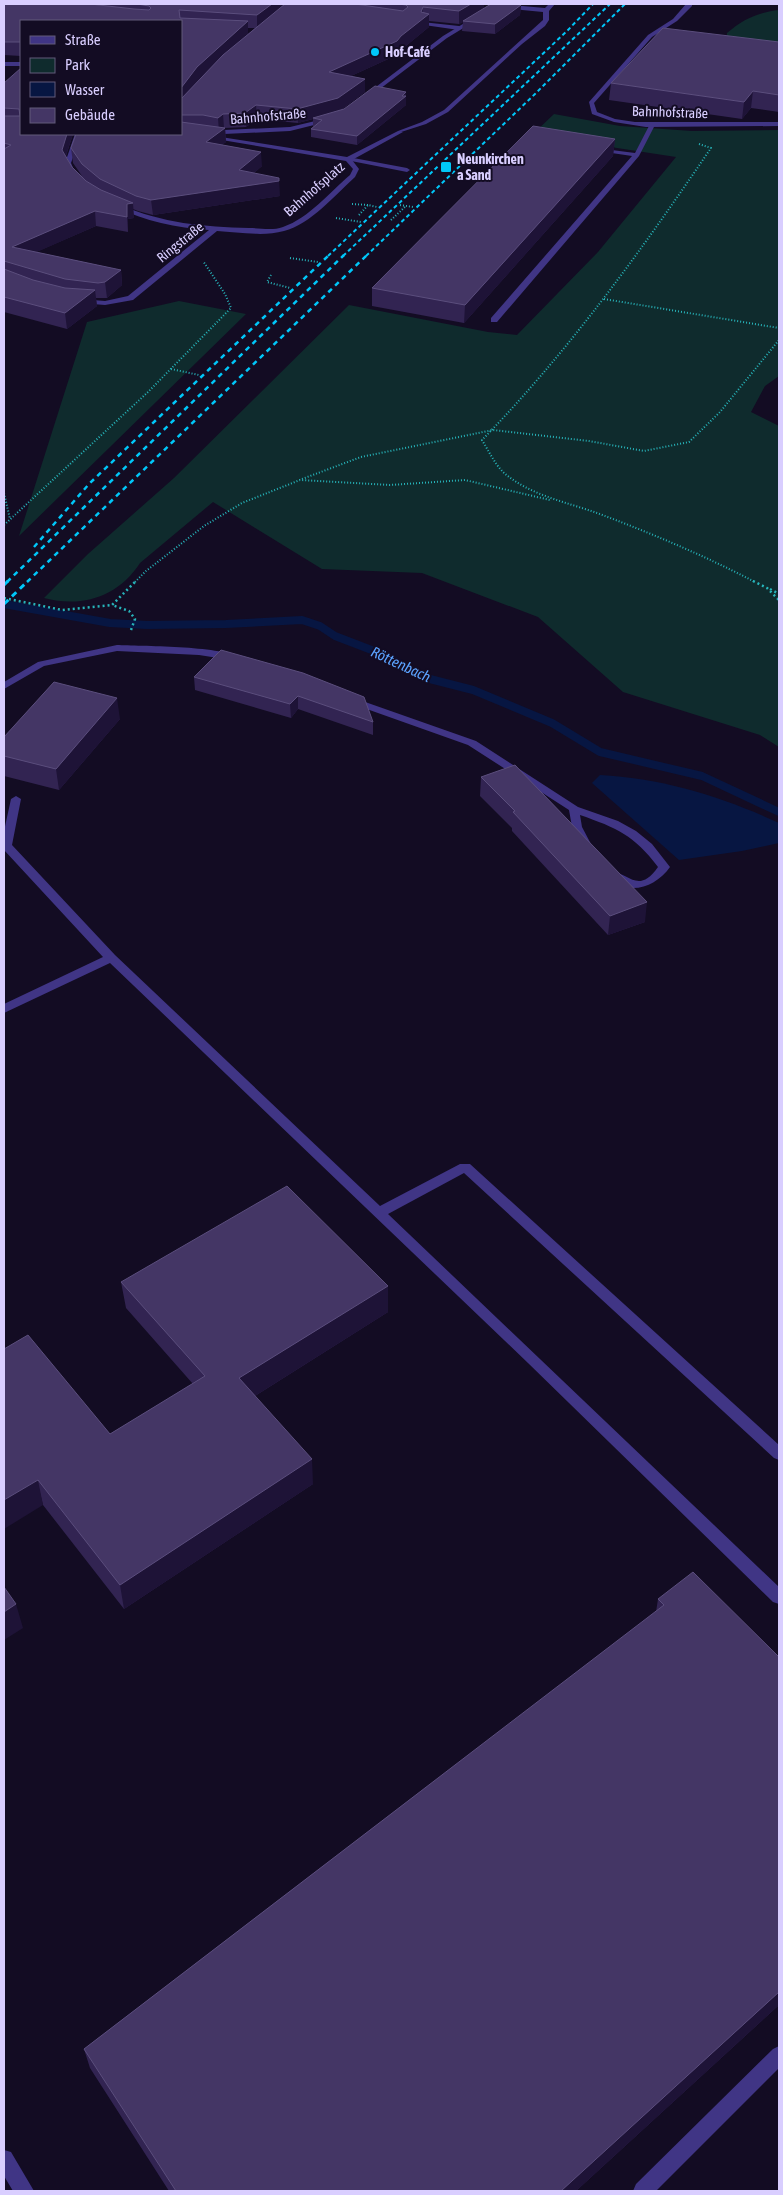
<svg xmlns="http://www.w3.org/2000/svg" width="783" height="2195" font-family="'Asap Condensed',sans-serif">
<rect width="100%" height="100%" fill="#130c23"/>
<!-- green -->
<path fill="#0f2b2d" d="M779,10V46L727,40V33C743,19 759,12 779,10Z
M554,114L620,126L692,131L779,130V376L765,386L751,412L779,426V747L760,735L623,692L538,617L422,573L322,569L213,502L140,563C118,597 82,608 44,598L88,554L174,478L349,305L488,332L517,335L598,252L676,157L532,135Z
M179,301L246,314L19,536L87,322Z"/>
<!-- water -->
<path fill="#071642" d="M600,775C662,778 723,797 779,823V843L742,851L679,860L592,783Z"/>
<g fill="none" stroke-linecap="round" stroke-linejoin="round">
<!-- stream -->
<path stroke="#071642" stroke-width="8" d="M4,604L110,623L147,625L226,624L302,620L320,626L335,636L382,654L426,678L473,690L552,723L600,752L702,776L779,812"/>
<!-- path-far1 -->
<path stroke="#27b4ba" stroke-width="2" stroke-dasharray="1 2" stroke-linecap="butt" d="M699,144L711,148C641,251 569,351 482,440C488,450 495,464 503,472C529,495 566,502 597,513C651,533 705,556 755,582
M352,204L368,205
M400,205L413,207
M359,215L368,205L377,207
M336,218L361,222
M391,220L406,206
M290,258L318,262
M271,275L267,282L290,288
M604,299L779,328
M171,369L199,375
M302,479L361,457L493,430L589,441L644,451L689,442L720,412L779,340
M4,493L10,519
M4,525L148,392L231,308L225,294L203,261
M135,582L146,571L204,526L242,503L300,480L390,485L465,480L550,500"/>
<!-- path -->
<path stroke="#27b4ba" stroke-width="2.5" stroke-dasharray="2 3" stroke-linecap="butt" d="M753,581L767,588L779,600
M770,589L779,594
M4,598L62,610L112,605
M131,630L135,619L129,611L112,605L136,581"/>
<!-- lane -->
<path fill="#403585" fill-rule="evenodd" d="M501,4L545,8L549,4H555L549,11V20L545,26L522,44L448,112L426,124L398,133V131L422,122L444,110L543,20V12L522,10Z
M422,22L459,26L462,28L459,30L424,25Z
M650,124L655,125L639,156L497,322H491V318L632,156L598,151L595,149L596,148L635,153Z
M348,157L407,168L410,170L407,172L346,160V158Z
M117,645C138,646 223,646 236,657L231,660L199,655L117,651L44,666L4,689V682L38,662Z
M351,697L476,741L578,807L618,821L636,831L652,844L670,867C656,887 627,898 608,876L610,873C627,869 637,897 658,867C634,835 617,828 580,815L582,827L592,846L591,848H583L572,827L569,810L468,745L347,702L346,700Z
M16,796L21,799L12,845L115,955L380,1206L460,1164H470L779,1445V1460L774,1458L464,1173L388,1214L779,1587V1604L773,1602L528,1363L110,963L4,1013V1004L103,957L4,850V831L11,799Z
M779,2046V2068L656,2191H633L636,2184L773,2049Z
M4,2150L11,2152L34,2191H13L4,2176Z"/>
<!-- street -->
<path fill="#403585" fill-rule="evenodd" d="M496,4H503L447,38L368,98H364V96L443,36Z
M686,4H692V6L677,21L652,37L594,103L597,112L615,119L635,122H779V126L646,127L614,122L592,114L589,102L648,35L673,19Z
M4,62H21V66H4Z
M328,118L330,119V121L290,131L224,134L221,132L224,130L290,127Z
M398,131L403,132L352,160L359,169L355,177C334,196 311,224 284,231C263,237 238,232 217,231L133,300L105,305L80,303L76,301L80,299L105,301L128,296L209,230C176,228 145,221 116,207V205H120C162,223 204,227 249,228C260,228 272,231 283,227C309,218 330,192 350,175L353,169L346,161L210,138L207,136L208,135L347,157Z
M75,134H81L71,163L76,175L73,177L70,175L65,163Z"/>
<!-- rail-far2 -->
<path stroke="#00c7f9" stroke-width="2" stroke-dasharray="4 3" stroke-linecap="butt" d="M328,256L567,31L593,4
M343,256L610,4
M366,256L535,94L625,4"/>
<!-- rail-far1 -->
<path stroke="#00c7f9" stroke-width="2.5" stroke-dasharray="5 4.5" stroke-linecap="butt" d="M34,547L89,484L329,255
M7,582L344,255
M27,582L367,255"/>
<!-- rail -->
<path stroke="#00c7f9" stroke-width="3" stroke-dasharray="6 5" stroke-linecap="butt" d="M4,585L8,581
M4,604L28,581"/>
</g>
<!-- wall -->
<path fill="#322452" fill-rule="evenodd" d="M4,4H284V5L285,4H484V8L521,5L520,15L495,34L462,31L463,22L459,24L429,21V27L401,50L397,55L351,76L365,79V92L341,110L406,92V105L357,145L311,137V129L313,127V119L298,123L257,119L246,127L225,128L226,142L222,145L262,166L254,173L280,196L153,215L138,211L133,209L134,218L128,219V232L96,226L36,252L121,270L122,285L107,298H96L97,306L67,329L4,312V83L73,134L66,156L72,167L82,176L73,163L71,148L181,134V21H21V56L4,55ZM248,28H255L248,34Z
M779,42V112L751,108L742,119L609,100L611,83Z
M615,139L613,156L464,323L372,306V288Z
M221,650L373,722V735L298,709L291,718L195,690L194,677Z
M120,719L59,790L4,776V737Z
M481,777L645,922L608,935L512,831V828L480,796Z
M121,1282L388,1312L255,1396L313,1484L124,1609L43,1505L4,1349L110,1434L193,1384L126,1308Z
M658,1599L779,1657V2005L576,2191H169L90,2068L84,2049L656,1612Z"/>
<!-- shaded-wall -->
<path fill="#1e1337" d="M272,4H284V8L257,28V15Z
M471,4H484V9L463,21V22L459,24V11Z
M521,5L520,15L495,34V24Z
M423,7L422,19L429,14V27L401,50L397,55L329,86V72L401,36L421,12Z
M248,21V35L181,105V88L197,67Z
M365,79V92L338,112L298,123L297,109Z
M753,91L751,108L742,119L744,102Z
M406,92V105L357,145V136Z
M256,105L257,119L246,127L245,113Z
M223,114L224,128L219,132L218,118Z
M225,128L226,142L207,156L206,142Z
M67,134H73L63,164L62,150Z
M615,139L613,156L464,323L465,305Z
M261,152L262,166L240,185L239,170Z
M279,178L280,196L153,215L151,200Z
M133,203L134,218L128,219V232L127,217V204Z
M95,211L96,226L14,262L12,247Z
M121,270L122,285L107,298L105,282Z
M95,290L97,306L67,329L65,313Z
M298,696V709L291,718L290,704Z
M117,698L120,719L59,790L56,769Z
M647,902L645,922L608,935L610,916Z
M388,1286V1312L242,1404L239,1378Z
M312,1459L313,1484L124,1609L120,1585Z
M38,1480L43,1505L4,1529V1500Z
M16,1604L23,1628L4,1640V1612Z
M779,1992V2005L576,2191H561Z"/>
<!-- building -->
<path fill="#443665" stroke="#5b4e7d" d="M4,4H90L134,9L149,10L151,8L149,6L137,4H272L257,15L179,10L180,18L248,21L197,67L181,88V21H21V42H4Z
M285,4H355L403,11L408,7L406,5L398,4H471L459,11L423,7L421,12L429,14L401,36L397,41L329,72L365,79L338,98L297,109L256,105L245,113L223,114L218,118L203,115H181V99L223,55Z
M491,4H511L521,5L495,24L463,21Z
M663,28L779,42V95L753,91L744,102L611,83Z
M21,68V134H67L62,150L72,167L86,181L101,190L133,203L127,204V217L95,211L12,247L121,270L105,282L98,283L65,279L4,261V149L11,145L4,143V116H20L19,109L4,108V83Z
M375,86L406,92L402,96H406L357,136L311,129L322,120L313,118L344,109Z
M181,122L225,128L206,142L261,152L239,170L279,178V181L151,200L136,196L100,179L82,164L71,148L76,134H181Z
M533,126L615,139L465,305L372,288Z
M4,269L33,280L65,288L95,290L65,313L4,297Z
M221,650L303,673L364,697L373,722L298,696L290,704L194,677Z
M54,682L117,698L56,769L4,756V737Z
M515,765L647,902L610,916L513,812L515,811L481,777Z
M287,1186L388,1286L239,1378L312,1459L120,1585L38,1480L4,1500V1349L28,1335L110,1434L205,1376L121,1282Z
M693,1572L779,1657V1992L561,2191H176L84,2049L664,1605L658,1599Z
M4,1587L16,1604L4,1612Z"/>
<!-- markers -->
<g fill="#00c7f9" stroke="#130c23" stroke-width="2">
<circle cx="375" cy="52" r="5"/>
<rect x="440" y="161" width="12" height="12" rx="2.5"/>
</g>
<g text-anchor="middle" dominant-baseline="central" stroke-width="4" stroke-linejoin="round" paint-order="stroke">
<!-- far-poi labels -->
<g font-size="14" font-weight="bold" fill="#d9ceff" stroke="#130c23" text-anchor="start">
<text x="385" y="52">Hof-Café</text>
<text x="457" y="159">Neunkirchen<tspan x="457" dy="16">a Sand</tspan></text>
</g>
<!-- far-street labels -->
<g font-size="14" fill="#d9ceff" stroke="#130c23">
<text transform="translate(670 112) rotate(2)">Bahnhofstraße</text>
<text transform="translate(268 116) rotate(-5)">Bahnhofstraße</text>
<text transform="translate(314 189) rotate(-41)">Bahnhofsplatz</text>
<text transform="translate(180 242) rotate(-39)">Ringstraße</text>
</g>
<!-- far-water labels -->
<g font-size="15" font-style="italic" fill="#5ca3ff" stroke="#130c23">
<text transform="translate(401 664) rotate(25)">Röttenbach</text>
</g>
</g>
<!-- border -->
<rect width="783" height="2195" fill="none" stroke="#d9ceff" stroke-width="10"/>
<!-- legend -->
<rect x="20" y="20" width="162" height="115" fill="#130c23" stroke="#625a7b"/>
<rect x="30" y="36" width="25" height="8" fill="#403585" stroke="#625a7b"/>
<text x="65" y="45" font-size="15" fill="#d9ceff">Straße</text>
<rect x="30" y="58" width="25" height="15" fill="#0f2b2d" stroke="#625a7b"/>
<text x="65" y="70" font-size="15" fill="#d9ceff">Park</text>
<rect x="30" y="82" width="25" height="15" fill="#071642" stroke="#625a7b"/>
<text x="65" y="95" font-size="15" fill="#d9ceff">Wasser</text>
<rect x="30" y="108" width="25" height="15" fill="#443665" stroke="#625a7b"/>
<text x="65" y="120" font-size="15" fill="#d9ceff">Gebäude</text>
</svg>
